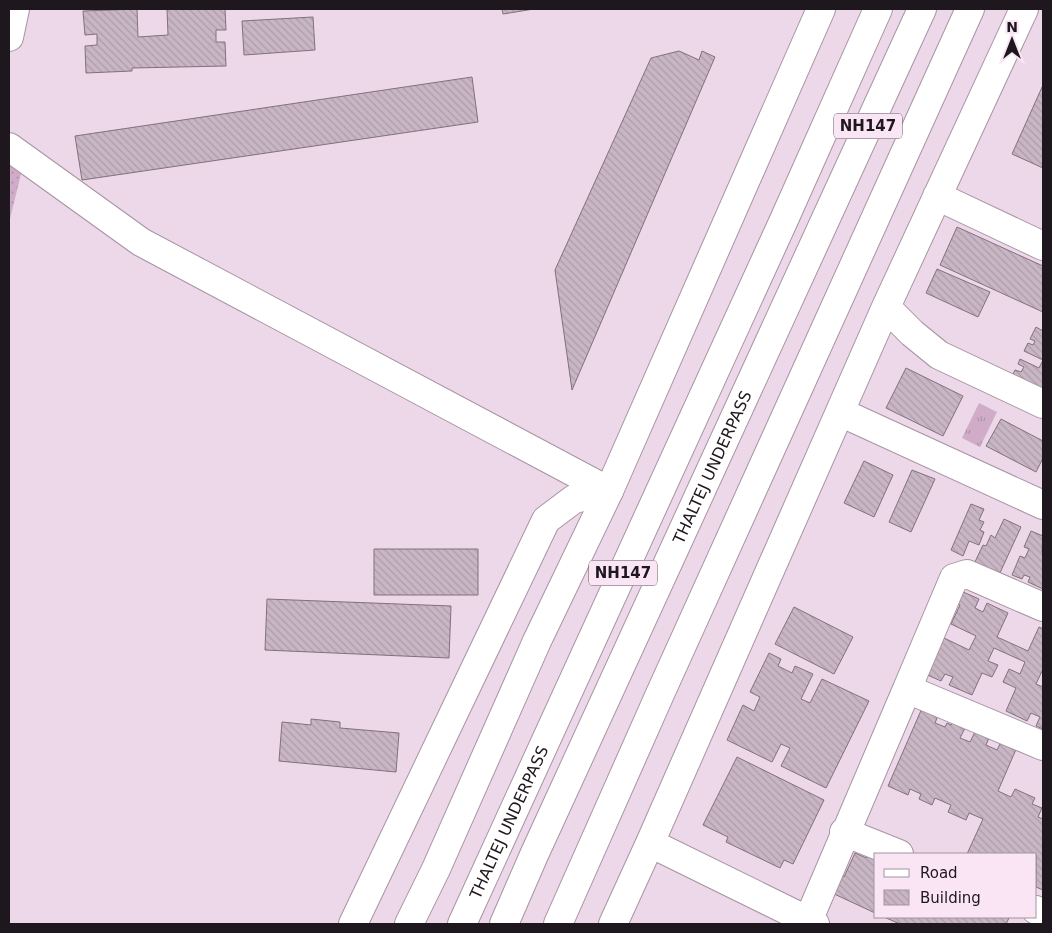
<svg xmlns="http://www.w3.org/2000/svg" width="1052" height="933" font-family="'DejaVu Sans',sans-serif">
<defs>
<pattern id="grass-tufts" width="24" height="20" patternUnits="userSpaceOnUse" patternTransform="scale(1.25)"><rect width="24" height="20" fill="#d0acc9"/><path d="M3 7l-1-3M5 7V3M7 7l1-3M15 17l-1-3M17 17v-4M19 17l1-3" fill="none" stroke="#b293ac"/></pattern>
<pattern id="park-dots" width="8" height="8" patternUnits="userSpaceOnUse" patternTransform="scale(1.25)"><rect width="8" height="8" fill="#d0acc9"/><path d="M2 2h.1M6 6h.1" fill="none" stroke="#b293ac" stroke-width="1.8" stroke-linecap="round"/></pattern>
<pattern id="building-back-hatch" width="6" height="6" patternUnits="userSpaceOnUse" patternTransform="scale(1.25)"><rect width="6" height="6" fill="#c9b6c5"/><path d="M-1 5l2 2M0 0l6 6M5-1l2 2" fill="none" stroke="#ac9ca9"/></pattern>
</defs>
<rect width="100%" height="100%" fill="#ecd8e8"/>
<!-- grass -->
<path fill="url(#grass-tufts)" d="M979,403L997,412L980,447L962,438Z"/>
<!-- park -->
<path fill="url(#park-dots)" d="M9,165L21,174L9,223Z"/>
<!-- building -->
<path fill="url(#building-back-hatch)" stroke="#82707e" d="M137,9L138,37L168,35L167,9H225L226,30H216V42H225L226,66L132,68V71L86,73L85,46L97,45V34L85,35L83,11Z
M502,9H534L503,14Z
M313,17L315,50L244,55L242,21Z
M679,51L699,60L702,51L715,57L572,390L555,270L651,58Z
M472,77L478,122L82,180L75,136Z
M1043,85V168L1012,154Z
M957,227L1043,266V312L940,265Z
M937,269L990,292L978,317L926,293Z
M1036,327L1043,331V391L1009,382L1015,370L1021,372L1024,367L1018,364L1020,359L1039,368L1043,360L1024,351L1028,343L1033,345L1035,341L1030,339Z
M906,368L963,396L943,436L886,408Z
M1001,419L1043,441V458L1036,472L986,446Z
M864,461L893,475L874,517L844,503Z
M912,470L935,479L911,532L889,522Z
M971,504L984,509L979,520L984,522L980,530L984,532L979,545L969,541L963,556L951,550Z
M1004,519L1021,527L999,575L974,564L983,545L986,546L991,535L995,538Z
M1031,531L1043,536L1042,552H1043V589L1028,582L1030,577L1024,575L1022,579L1012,575L1020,556L1025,558L1029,549L1024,547Z
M374,549H478V595H374Z
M961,591L979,599L975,608L983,612L987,603L1008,613L997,637L1028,651L1039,627L1043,629V669L1036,684L1043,687V729L1036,726L1040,717L1031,713L1027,721L1006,711L1016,688L1003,682L1009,669L1020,674L1025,662L994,648L988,661L998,665L992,677L982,673L972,695L949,685L953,677L945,674L941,681L923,673L937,652L944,638L969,650L976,636L951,624L960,605L955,603Z
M267,599L451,606L449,658L265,650Z
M794,607L853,637L834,674L775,644Z
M769,653L781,659L778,666L792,673L795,666L813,674L801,699L810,703L822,679L869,701L826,788L781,766L790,748L781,744L772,762L727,740L743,705L754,711L760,697L750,692Z
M923,706L939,713L935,723L945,727L947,723L951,725L952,722L965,728L960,738L970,742L975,732L989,738L986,745L997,750L1002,740L1017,747L998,791L1011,797L1015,789L1035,798L1032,804L1042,808L1038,817L1043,819V890L1036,887V854H967L983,819L969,813L966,820L948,812L951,805L935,798L932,805L919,799L921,794L910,789L908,795L888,786Z
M311,719L340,722V728L399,733L396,772L279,761L282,722L311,725Z
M737,757L824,800L793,864L784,860L780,868L726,842L728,837L703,825Z
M855,853L866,858L868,854L876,858L874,865L876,866L875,913L830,892L838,874L844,877Z
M884,917H1006L1009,918L1006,924H900Z"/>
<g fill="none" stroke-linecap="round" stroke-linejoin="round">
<!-- minor casing -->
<g stroke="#a794a3" stroke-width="30">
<path id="minor" d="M9,37L15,9
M9,147L141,242L609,491
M937,196L1043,246
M886,307L912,333L939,355L1043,404
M840,412L1043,505
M907,689L954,578L967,574L1043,607
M844,832L899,854
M650,843L815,924
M1036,910L1043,913
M808,921L907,689L1043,746
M353,924L546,520L574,499L609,491
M613,924L650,843L886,307L1024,9"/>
</g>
<!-- major casing -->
<g stroke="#a794a3" stroke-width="30">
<path id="major" d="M409,924L436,869L537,641L609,491L821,9
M558,924L660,694L970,9"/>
</g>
<!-- highway casing -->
<g stroke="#a794a3" stroke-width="30">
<g id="highway">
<path id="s1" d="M462,924L783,222L878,9"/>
<path id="s2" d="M504,924L534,855L922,9"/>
</g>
</g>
<!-- minor -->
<use href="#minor" stroke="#fff" stroke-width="28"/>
<!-- major -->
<use href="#major" stroke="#fff" stroke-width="28"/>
<!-- highway -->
<use href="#highway" stroke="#fff" stroke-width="28"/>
</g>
<g text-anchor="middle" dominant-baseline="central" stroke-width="4" stroke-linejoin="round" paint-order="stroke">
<!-- shield labels -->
<g fill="#fae5f5" stroke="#60555e" stroke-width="1">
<rect x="834" y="113.5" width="68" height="25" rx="4"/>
<rect x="589" y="560.5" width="68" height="25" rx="4"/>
</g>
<g font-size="15" font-weight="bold" fill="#1e171d">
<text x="868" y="126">NH147</text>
<text x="623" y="573">NH147</text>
</g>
<!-- street labels -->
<g font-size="16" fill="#1e171d" stroke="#fae5f5">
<text stroke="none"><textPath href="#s2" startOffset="502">THALTEJ UNDERPASS</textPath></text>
<text stroke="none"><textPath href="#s1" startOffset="112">THALTEJ UNDERPASS</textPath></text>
</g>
</g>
<!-- border -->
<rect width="1052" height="933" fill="none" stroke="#1e171d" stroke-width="20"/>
<!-- legend -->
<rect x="874" y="853" width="162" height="65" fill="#fae5f5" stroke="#a2939f"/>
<rect x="884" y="869" width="25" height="8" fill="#ffffff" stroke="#a2939f"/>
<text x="920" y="878" font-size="15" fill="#1e171d">Road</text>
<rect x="884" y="890" width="25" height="15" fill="url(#building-back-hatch)" stroke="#a2939f"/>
<text x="920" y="903" font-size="15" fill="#1e171d">Building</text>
<!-- north arrow -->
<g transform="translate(1012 40)" stroke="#fae5f5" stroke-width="4" paint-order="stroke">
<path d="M0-4L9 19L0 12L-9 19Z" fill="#1e171d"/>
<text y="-8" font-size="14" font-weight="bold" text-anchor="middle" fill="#1e171d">N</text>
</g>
</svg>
